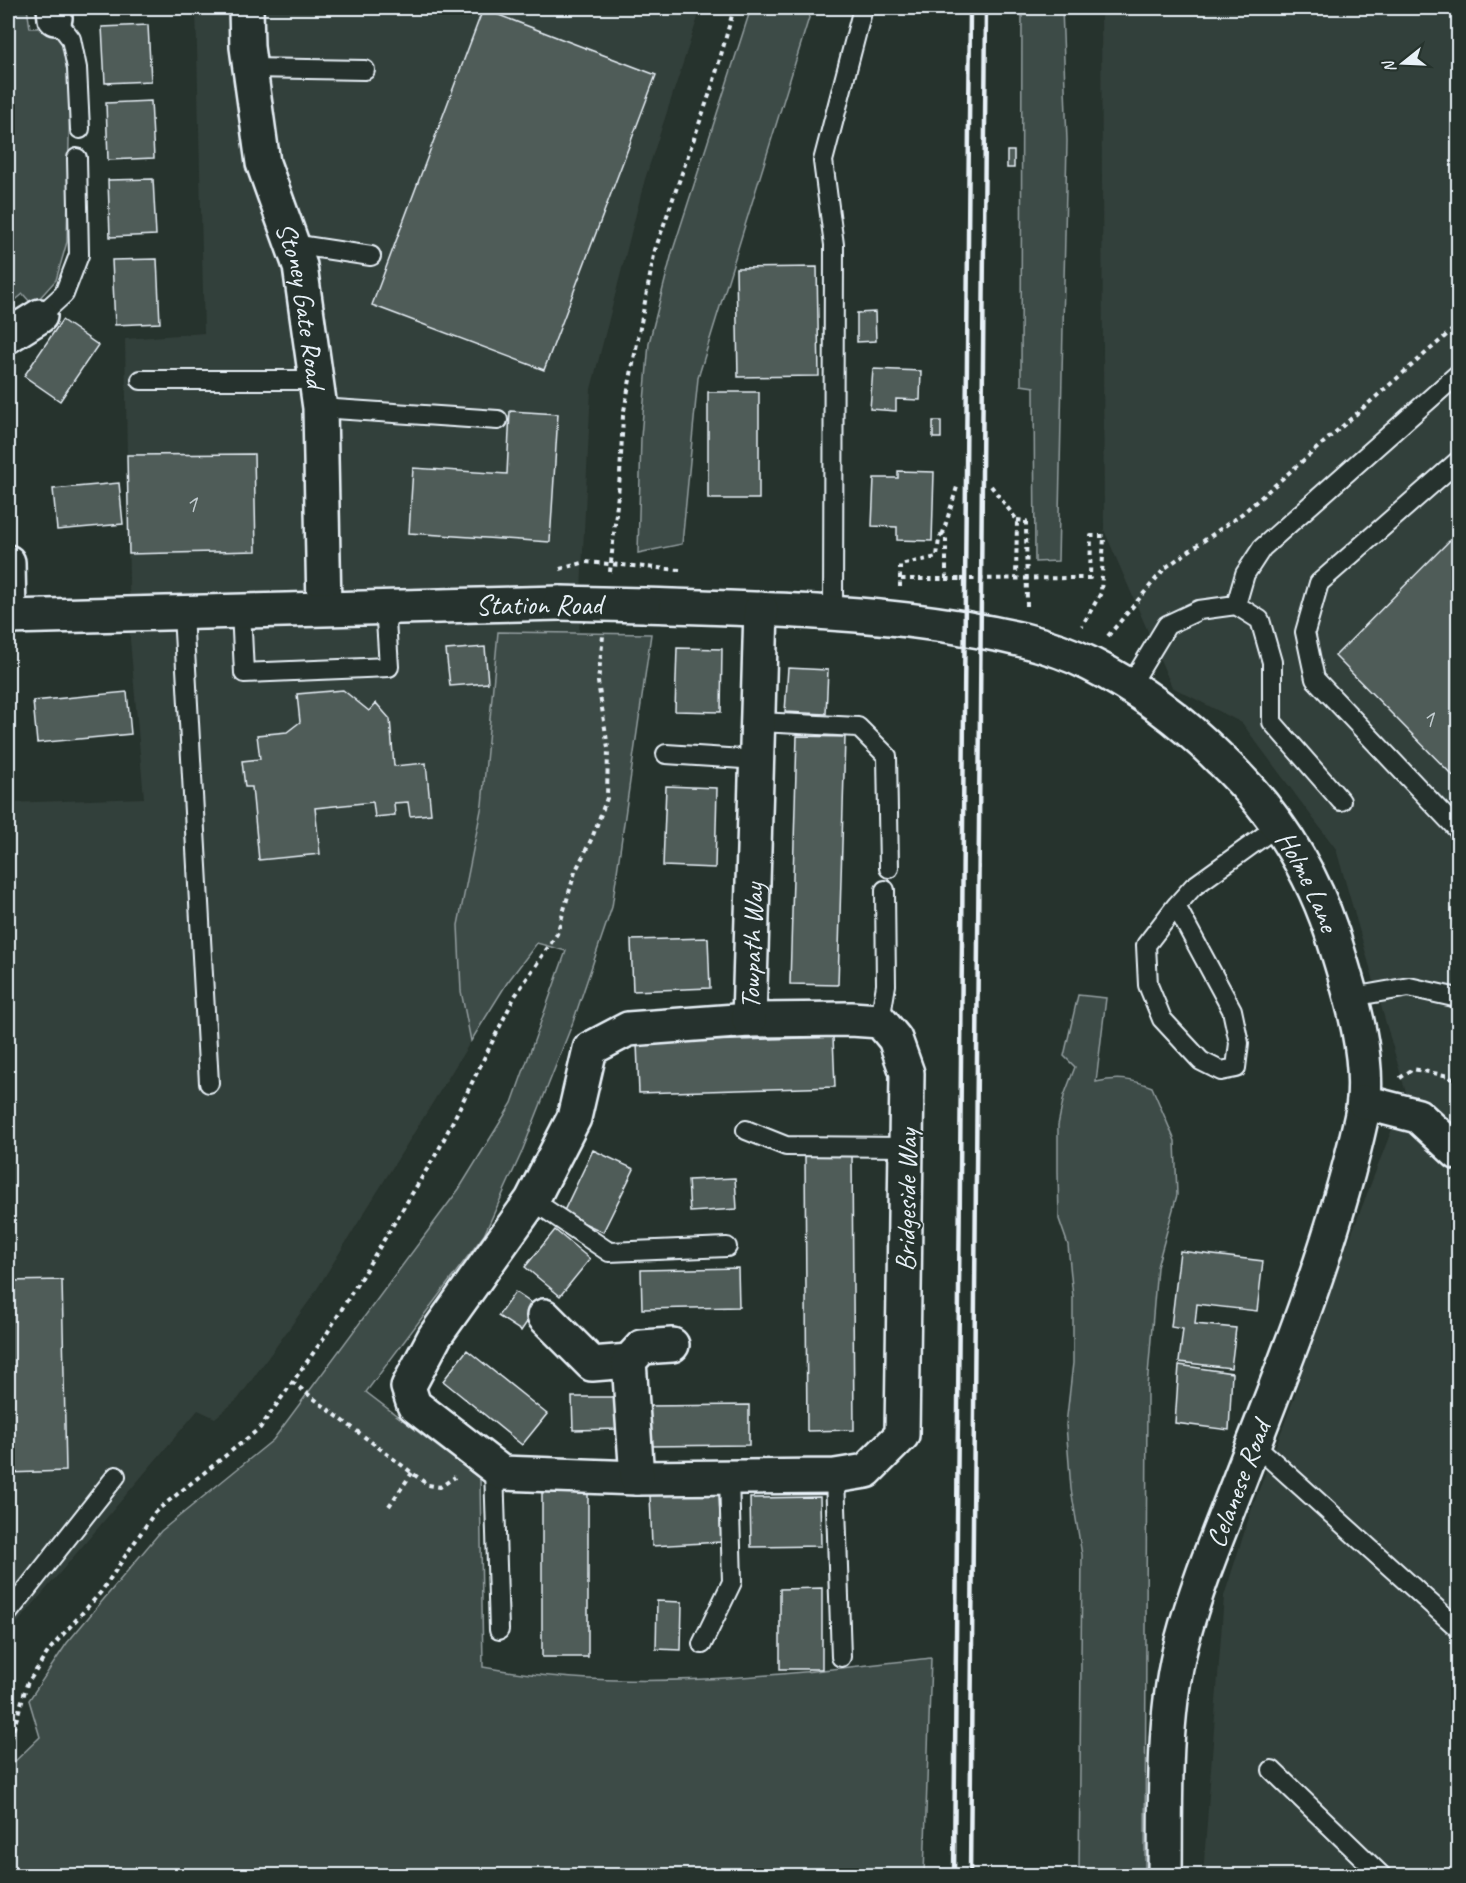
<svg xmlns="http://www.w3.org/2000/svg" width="1466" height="1883" font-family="Caveat,sans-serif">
<rect width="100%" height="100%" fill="#26332d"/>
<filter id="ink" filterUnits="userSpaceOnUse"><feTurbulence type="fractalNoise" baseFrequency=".0167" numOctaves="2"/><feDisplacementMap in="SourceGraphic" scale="12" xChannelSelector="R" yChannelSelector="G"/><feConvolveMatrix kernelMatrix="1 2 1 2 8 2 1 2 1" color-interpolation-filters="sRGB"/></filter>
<g filter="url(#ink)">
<!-- built -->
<path fill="#333f3a" d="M196,8H701L645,179L591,389L579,632L498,633L482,805L458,925L461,991L471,1041L312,1297L238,1399L215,1418L198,1410L8,1634V803L144,798L130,640L125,339L204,333Z
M1101,8H1458V1875H1203L1224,1596L1252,1508L1294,1398L1317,1323L1406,1093L1336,849L1242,723L1172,687L1104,530Z"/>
<!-- green -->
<path fill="#3e4b47" stroke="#939ea0" stroke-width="1.5" d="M8,8H27L30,28H55L62,40L70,89L67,242L56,280L37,301L30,302L23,294L8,306Z
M751,8H812L698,378L682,544L638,553L641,437L649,343L672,253Z
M1022,8H1062L1067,141L1058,561L1035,562L1034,387L1021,385Z
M498,632L651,634L612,907L573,1022L521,1154L484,1235L366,1392L480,1479L483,1667C630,1694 783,1675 931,1658L924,1875H8V1768L40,1737L29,1700L67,1643L161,1531L273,1440L459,1189L512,1103L566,951L537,943L507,983L471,1041L461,991L458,925L482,805Z
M1078,995L1106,998L1096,1082C1117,1077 1132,1079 1152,1087L1175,1141L1177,1195L1157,1267L1147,1387L1145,1875H1079L1082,1555L1071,1489L1066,1425L1073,1363V1297L1068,1245L1059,1219L1058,1171V1125L1064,1096L1075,1067L1064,1056Z"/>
<!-- building -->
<path fill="#505c59" stroke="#e8f1f8" stroke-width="1.5" d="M105,8H150V10L105,12Z
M483,9L656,75L544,370L372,305Z
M148,25L151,81L105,83L102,27Z
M151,101L154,158L108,160L106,103Z
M1007,151H1014V168H1007Z
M153,179L156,235L110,237L108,180Z
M157,259L160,323L115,325L112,260Z
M817,267L819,376L738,377L736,268Z
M875,312L876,341L857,342V313Z
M62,320L98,345L60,401L24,376Z
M873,369L921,371L920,400L896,399V411L870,409Z
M708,392H759V499H708Z
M510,411L558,414L550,542L409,533L413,468L507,474Z
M933,421H941V438H933Z
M254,454L256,551L129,554L127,455Z
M898,471L934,472L932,541L897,540V527L872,526L874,478H898Z
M119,483L123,524L57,530L53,489Z
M1458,532V781L1335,656Z
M485,647L488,683L450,686L446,650Z
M677,648L722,649L721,712L675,711Z
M788,668L828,670L826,714L785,712Z
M343,690L369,711L376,703L390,719L394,766L426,763L431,814L410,816L408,802L394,803L395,815L375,817L373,802L315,808L320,854L259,860L252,787H245L242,761L260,759L257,735L287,732L300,722L297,694Z
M127,692L131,734L37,743L33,701Z
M797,736L845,737L838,985L790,984Z
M666,786L717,788L715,868L663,866Z
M708,938L710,988L633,991L631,940Z
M833,1037L835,1087L639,1093L637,1043Z
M593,1150L634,1169L603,1232L563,1213Z
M805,1154H852L854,1430L807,1431Z
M735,1178L737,1209L690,1212L688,1180Z
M555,1230L590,1259L560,1296L525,1267Z
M1180,1251L1263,1261L1257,1311L1197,1304L1195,1324L1236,1328L1231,1368L1179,1362L1183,1329L1171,1327Z
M738,1268L739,1307L642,1309L641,1270Z
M62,1280L66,1471L8,1473V1281Z
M515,1292L537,1307L521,1331L498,1316Z
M467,1350L547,1414L522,1445L443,1381Z
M1179,1365L1232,1373L1229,1430L1175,1423Z
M572,1397H620V1429L573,1430Z
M749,1405V1445L647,1446V1406Z
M542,1484H588V1657H542Z
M719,1491L721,1542L652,1546L650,1495Z
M820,1497L821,1546L751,1547L750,1498Z
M822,1588V1669H780V1589Z
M657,1601L682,1602L681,1650L656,1649Z"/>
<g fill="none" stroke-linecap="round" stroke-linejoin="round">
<!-- lane casing -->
<g stroke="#e8f1f8" stroke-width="22">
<path id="lane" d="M55,18L71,39L77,68L80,129
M250,68L365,70
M292,244L371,256
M40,316L64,294L79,255L77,158
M141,380H316
M320,408L498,420
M1458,461L1319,583L1305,632L1315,679L1458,830
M1236,605L1245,574L1262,548L1458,374
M241,610L244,673L389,667L385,605
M833,613L834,245L823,161L863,8
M183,614L209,1083
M1130,686L1167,625L1199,610L1236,605L1260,620L1272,662V722L1341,801
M759,722L858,727L887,756L889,868
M666,754L758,760
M1176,906L1146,945L1148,985L1162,1019L1201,1061L1221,1071L1236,1068L1239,1043L1232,1010L1176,906L1193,887L1279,825
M1352,997L1409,987L1458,998
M880,1021L886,985L885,890
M746,1130L786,1146L907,1147
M532,1200L609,1252L727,1247
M1254,1444L1458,1628
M494,1468L499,1630
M835,1476L841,1657
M8,1613L116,1476
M702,1644L732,1582L729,1477
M1272,1770L1382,1876"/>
</g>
<!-- street casing -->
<g stroke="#e8f1f8" stroke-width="38">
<g id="street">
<path d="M54,8L55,18"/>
<path id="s1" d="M246,8L247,47L263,163L300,266L320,408L324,608"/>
<path d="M8,336L40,316"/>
<path d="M8,562L9,617"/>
<path id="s2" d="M644,605C747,609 849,610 951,626C998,634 1047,642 1090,664C1138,688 1183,722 1221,760C1272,808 1310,867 1332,933C1349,987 1374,1062 1361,1119C1335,1237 1290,1351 1246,1463C1224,1521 1198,1580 1182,1641C1162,1717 1166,1798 1165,1876"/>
<path d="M8,617L560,603"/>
<path d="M851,1019L880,1021L895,1039L907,1073L902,1435L866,1471L835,1476L637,1478L502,1473L414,1405L408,1387L435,1336L532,1200L574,1118L590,1049L628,1029L749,1020Z"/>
<path id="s3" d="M749,1020L761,609"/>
<path d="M1364,1102L1418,1116L1458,1153"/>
<path d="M544,1316L592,1364L629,1361"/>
<path d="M637,1478L629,1361L642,1347L672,1345"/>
</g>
</g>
<!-- path -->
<path stroke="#e8f1f8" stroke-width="4" stroke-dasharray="4.5 4.5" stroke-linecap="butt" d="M991,486L1017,520L1016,579
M1017,520L1026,521L1027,606
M560,569L586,562L680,570
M610,572L620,475L623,416L655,250L713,84L734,8
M1077,578H1090L1091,536H1104L1101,593L1082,626
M900,579V565L937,557L939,538L943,533
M946,579V537L943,533L957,487
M900,587V579H961
M1108,636L1165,568L1243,513L1458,325
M1400,1078L1413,1069L1449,1076L1458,1085
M292,1382L428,1485L440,1487L455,1477
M389,1506L412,1473
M8,1747L27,1684L50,1649L101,1592L155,1512L260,1428L326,1335L438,1151L515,996L557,934L575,872L592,838L607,798L608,748L598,682L603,636"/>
<!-- lane -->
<use href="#lane" stroke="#26332d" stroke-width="18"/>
<!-- street -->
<use href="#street" stroke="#26332d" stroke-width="33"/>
<!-- rail -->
<path stroke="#e8f1f8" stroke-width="4.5" d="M954,1876L970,8
M970,1876L986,8"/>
<!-- street-bridge casing -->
<g stroke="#e8f1f8" stroke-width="38" stroke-linecap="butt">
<path id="street-bridge" d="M560,603L644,605"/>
</g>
<!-- path-bridge -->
<path stroke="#e8f1f8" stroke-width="4" stroke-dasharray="4.5 4.5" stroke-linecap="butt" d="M961,579L1077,578"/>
<!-- street-bridge -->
<use href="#street-bridge" stroke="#26332d" stroke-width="33"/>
</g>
</g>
<g text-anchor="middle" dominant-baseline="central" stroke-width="4.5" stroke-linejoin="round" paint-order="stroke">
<!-- number labels -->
<g font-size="26" fill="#c2ccd0">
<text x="191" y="503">1</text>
<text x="1428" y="718">1</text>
</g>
<!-- street labels -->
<g font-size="28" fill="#e8f1f8" stroke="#26332d">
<text stroke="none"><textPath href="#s1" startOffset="304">Stoney Gate Road</textPath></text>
<text x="539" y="604">Station Road</text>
<text stroke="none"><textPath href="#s2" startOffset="766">Holme Lane</textPath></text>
<text stroke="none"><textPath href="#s3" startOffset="74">Towpath Way</textPath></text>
<text transform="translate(906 1200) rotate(-89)">Bridgeside Way</text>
<text transform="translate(1238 1484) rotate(-69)">Celanese Road</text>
</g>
</g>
<!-- margin -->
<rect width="1466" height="1883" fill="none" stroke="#26332d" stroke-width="30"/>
<rect x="15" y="15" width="1436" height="1853" fill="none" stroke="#e8f1f8" stroke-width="2" filter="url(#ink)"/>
<!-- north arrow -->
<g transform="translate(1403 63) rotate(252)" stroke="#26332d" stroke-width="4.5" paint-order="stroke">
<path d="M0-4.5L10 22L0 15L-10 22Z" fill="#e8f1f8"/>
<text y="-9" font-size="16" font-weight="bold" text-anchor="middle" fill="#e8f1f8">N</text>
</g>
</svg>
